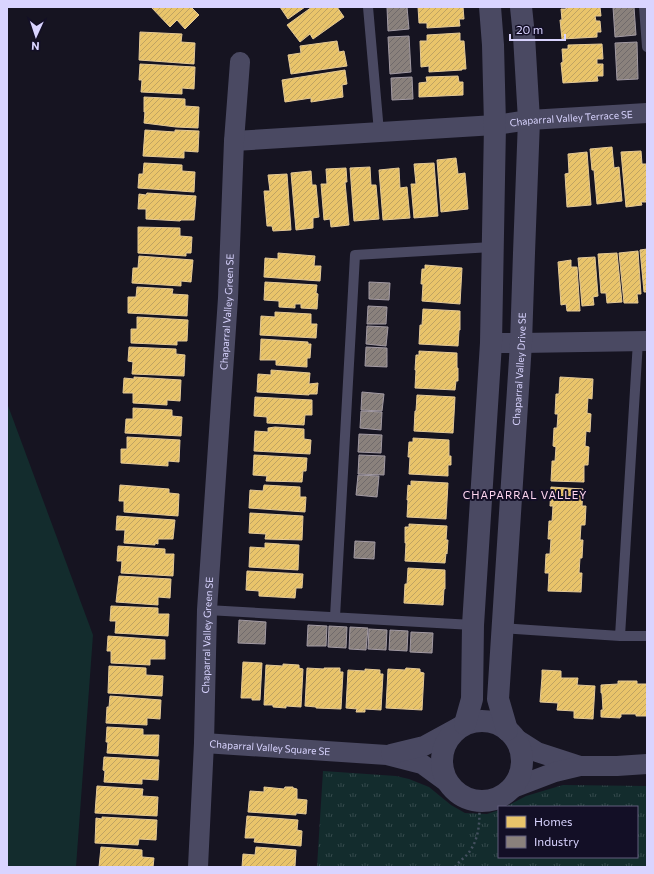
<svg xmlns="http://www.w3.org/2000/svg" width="654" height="874" font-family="Commissioner,sans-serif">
<defs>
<pattern id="park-tufts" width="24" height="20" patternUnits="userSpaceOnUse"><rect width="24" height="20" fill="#132c2d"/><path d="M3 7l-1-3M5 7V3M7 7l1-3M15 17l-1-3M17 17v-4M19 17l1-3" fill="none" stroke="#354a4c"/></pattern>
<pattern id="homes-hatch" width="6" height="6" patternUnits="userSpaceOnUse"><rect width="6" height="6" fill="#e9c46a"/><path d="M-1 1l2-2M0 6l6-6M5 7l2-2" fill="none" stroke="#bfa362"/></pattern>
<pattern id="industry-hatch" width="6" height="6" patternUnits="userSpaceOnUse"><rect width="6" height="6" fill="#8a817c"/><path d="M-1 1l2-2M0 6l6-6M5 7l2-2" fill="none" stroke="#706a6b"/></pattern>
</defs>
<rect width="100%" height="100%" fill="#161421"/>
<!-- green -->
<path fill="#132c2d" d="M7,403L93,635L76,867H7Z"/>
<!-- park -->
<path fill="url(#park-tufts)" d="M323,771L396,776L409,779L429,787L451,805L465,813L487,814L499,810V857H637V807H505L526,796L563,785L647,786V867H317Z"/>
<!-- homes -->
<path fill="url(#homes-hatch)" stroke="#e4c997" d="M151,7H191L199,15L185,29L177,20L170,27Z
M280,7H305L288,19Z
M312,7H337L344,17L313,39L310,34L300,42L287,25Z
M418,7H463L464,19H459L460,26L427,28V23H419Z
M566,7H600L601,16H595L596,21H600L601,32H597V37L562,39L560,20H562L561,9H566Z
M140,32L182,34L181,42L195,43L194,64L139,60Z
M460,33V41H464L466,69H462V70L429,72V66L421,67L420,41H427V35Z
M337,41L339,52L344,51L347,66L291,74L288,55L301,53L300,46Z
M602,44L603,59H597V64H603V76H597L598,81L563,83L561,63L563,62L562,49H568V45Z
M140,64L195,67L194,89L182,88V94L141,92L142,80H139Z
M345,70L347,84L342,85L343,97L311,102V98L285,102L282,80Z
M458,76L459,82H463V95L419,97V83L427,82L426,77Z
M144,97L185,99V106L199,107L198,128L176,127L144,123L145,112H144Z
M145,130L175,132V130L199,131L198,152L184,151V158L143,156Z
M612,147L614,168L619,167L622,201L597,204L594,170H592L590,149Z
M641,151L642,164H647V202H641L642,205L626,207L621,152Z
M587,152L591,205L567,207L565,174L569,173L568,154Z
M456,158L458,174L465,173L468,209L441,212L437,160Z
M144,163L182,165V171L195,172L194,192L138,188L139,174H143Z
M434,163L438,216L414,218L411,184H416L414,164Z
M370,167L371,185H376L379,219L354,221L350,168Z
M346,168L347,182H345L349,225L331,227L330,219L324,220L321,184H327L326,169Z
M399,168L400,188L407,187L410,218L383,220L379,170Z
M311,171L312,185H316L319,217L313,218V228L296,230L291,173Z
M287,174L291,230L273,231L272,226H267L264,191H270L268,175Z
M147,193L196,196L194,220H181L180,221L146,219V209H138L139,194L146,195Z
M138,227L180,228V236L192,237L191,253H186V256L138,253Z
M647,249V292H644L640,250Z
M638,251L641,294H637L638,303H624L619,253Z
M278,253L315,256L314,266H321L320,281L264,277L265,258L278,259Z
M617,253L622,302L607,303L606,293H601L598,254Z
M139,256L193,260L191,282L181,281V286L132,283L133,268H138Z
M595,257L598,296L593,297L594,305L582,306L578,258Z
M571,260V267H577L580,311H567L566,304L561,305L558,262Z
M425,265L462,268L460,304L422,301L423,284H421L422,269H425Z
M265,282L317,285L316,293L318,294L317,309L301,308V304H295V308L279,307V301L264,300Z
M137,287L173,289L172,294L188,295L187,316L128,313V297H136Z
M423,309L460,311V330H459L458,346L419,344L420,325H422Z
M275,312L311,314V324H317L316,338L260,335L261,316L275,317Z
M137,317L188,320L187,341H177V345L131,343V329H137Z
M261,339L308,342V344H311L310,358H307V367L276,365V360H260Z
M129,347L176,349V354L185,355L184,376L132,374L133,362L128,361Z
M419,351L457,353V368H458V381H456L455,390L415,388L416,370H415L416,355H419Z
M271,370L310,373L309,384L318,383L317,394H309V395L257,392L258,374L271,375Z
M134,377L181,380L180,401L167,400V405L133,403V393H123L124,378L134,379Z
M560,377L593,379L592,399L588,398L587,413L591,414L590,432L586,431L585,446L589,447L588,465H584V482L551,481L552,463V461H555L556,447L553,446L554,428H557L558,414H555L556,394H559Z
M417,395L455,397L453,433L414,431L415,411H416Z
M255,397L312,400V415H305L304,425L267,423V417L254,416Z
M133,408L172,410V416L182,417L181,436L125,433L126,419H133Z
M275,427L304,429V439L311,440L310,454L254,451L255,431L268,432V428Z
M127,437L180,440L179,462L168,461V466L121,463V449H127Z
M413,438L449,440V456H451V465H448V476L409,474L410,457H408L409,442H413Z
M254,455L307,458L306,471H303L302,482L266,481L267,476L253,475Z
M411,481L448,483L446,519L407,517L408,500H407L408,485L411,486Z
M120,485L169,489V493L179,494L178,516L124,512V501H119Z
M264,485L300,487V497H306L305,512L249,508L250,490L263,491Z
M551,487L583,489L582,506H586L585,525H581L580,540H583L582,558H580L579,573H582L581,592L548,591L549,573H545L546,554H550L551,539H548L549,521H552L553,506H550Z
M250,513L303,516L302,540L265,539L266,534L249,533Z
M117,516L175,520L173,539H158V544L155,543V545L124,543L125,530H116Z
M409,524L447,526L446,540H448L447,554L446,553L445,563L405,561L406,543H405V527H409Z
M265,543L299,545L298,570L249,567L250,547L265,548Z
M118,546L165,549V554H174L173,576L121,573L122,561H117Z
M408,568L445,570V589H444L443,605L404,603L405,584H407Z
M247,571L303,574L302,588H296L295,598L259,596V591L246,590Z
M119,576L171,579L170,598L158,597V605L116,602Z
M111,606L158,608V614H169L168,636L115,633L116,621H110Z
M108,636L165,640V659H150V665L111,663V651H107Z
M243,662L262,663L260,700H252V698H241Z
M283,664L299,665V668L303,669L301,707L286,706V708L273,707V705H264L266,665L283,666Z
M109,666L146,668V675L163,676L162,696L108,693Z
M307,668L324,669V668H340V672H343L341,709L316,708V707L305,706Z
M406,668L420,669V672L424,673L422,710L386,708L388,669L405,670Z
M365,669L380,670V674H383L381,710L365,709V712H356L357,709L346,708L348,670L365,671Z
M542,670L561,671V678H578L577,685L595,686L593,719L574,718V711L557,710L558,703L540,702L542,677Z
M618,681H637V684H647V716H636V714H621V717H620V718L601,717V710H603L602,693H601V685L618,684Z
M110,696L161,700L160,719L147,718V725L106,723L107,707H109Z
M107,727L143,729V735H159L158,756L107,753L108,742H106Z
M104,757L159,760L158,780L142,779V784L104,782L105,771L103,770Z
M97,786L143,789L142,796L158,797L157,816L95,813Z
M264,787L284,789L285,787H293V788L297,789V799L307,800L306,814L296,813V815L248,812L250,791L264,792Z
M247,816L298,820L297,830L302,831L301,846L254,842L255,838H245Z
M102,817L157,820L156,840L139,839L138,845L95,843L96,818L102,819Z
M101,847L142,850V857L154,858L153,867H99Z
M256,847L296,850L295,866L294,867H242L243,854L255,855Z"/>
<!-- industry -->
<path fill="url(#industry-hatch)" stroke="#a29aa3" d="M387,7H407L409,29L388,31Z
M613,7H634L636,35L615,37Z
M409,36L411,72L390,74L388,37Z
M637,42L638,79L617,80L615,43Z
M412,77L413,99L392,100L391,78Z
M369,282L390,283L389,300L369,299Z
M368,306L387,307L386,324H367Z
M367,326L388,327L386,346L366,344Z
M366,347L387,348V367L365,366Z
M362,392L384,394L382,411L361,410Z
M361,411L382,412L381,430L360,428Z
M359,434L382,435L381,453L358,452Z
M359,455L385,456L384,475L358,474Z
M358,475L379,476L377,497L356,495Z
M355,541L375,542L374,559L354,558Z
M239,620L266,622L265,644L238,643Z
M308,625L327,626L326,646H307Z
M329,626L347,627L346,648L328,647Z
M350,627L368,628L366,650L349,649Z
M369,629L387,630L386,650L368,649Z
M390,630L408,631L407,651L389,650Z
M411,632L433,633L432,653L410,652Z"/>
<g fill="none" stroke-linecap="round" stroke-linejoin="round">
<!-- path -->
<path stroke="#44505f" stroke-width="2.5" stroke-dasharray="2 3" stroke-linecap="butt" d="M455,867C459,861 466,857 470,851C480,836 480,819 479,802"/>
<!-- service -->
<path stroke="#4a4962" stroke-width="10" d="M368,7L379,132
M644,7L647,47
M207,610L473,625
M335,617L355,255L492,247
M502,628L620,636H647
M620,636L638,341"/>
<!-- minor -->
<g stroke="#4a4962" stroke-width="20">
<path id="s1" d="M234,141L495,125L529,120L647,113"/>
<path d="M491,343H521L647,341"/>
<path d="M515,738L537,752L580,766"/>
<path id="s2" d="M204,743L387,755L422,764L448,783"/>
<path d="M391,754L424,746L457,728"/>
<path d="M513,788L555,772L580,766H617L647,764"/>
<path id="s3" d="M198,867L204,743L207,610L228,298L234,141L240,62"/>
</g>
<!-- tertiary -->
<g stroke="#4a4962" stroke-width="22">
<circle cx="482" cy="761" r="40"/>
<path d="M465,724L472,699L473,625L491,343L495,125L493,45L490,7"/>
<path id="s4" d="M507,730L498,699L521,343L524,253L529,120L524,36L521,7"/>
</g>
</g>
<g text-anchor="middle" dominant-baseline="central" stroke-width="4" stroke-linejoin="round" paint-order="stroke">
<!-- street labels -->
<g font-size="10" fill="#d9d4ff" stroke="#130f26">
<text stroke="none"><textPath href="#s1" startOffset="338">Chaparral Valley Terrace SE</textPath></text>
<text stroke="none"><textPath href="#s3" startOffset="556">Chaparral Valley Green SE</textPath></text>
<text stroke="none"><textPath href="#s4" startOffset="363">Chaparral Valley Drive SE</textPath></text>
<text stroke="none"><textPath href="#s3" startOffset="232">Chaparral Valley Green SE</textPath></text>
<text stroke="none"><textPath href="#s2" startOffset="66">Chaparral Valley Square SE</textPath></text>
</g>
<!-- neighbourhood labels -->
<g font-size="11" letter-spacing="1" fill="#ffd6f0" stroke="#130f26">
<text x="525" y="494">CHAPARRAL VALLEY</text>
</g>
</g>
<!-- border -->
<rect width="654" height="874" fill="none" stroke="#d9d4ff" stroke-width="16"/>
<!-- legend -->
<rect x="498" y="806" width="140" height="52" fill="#130f26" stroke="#625e7d"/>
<rect x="506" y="816" width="20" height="12" fill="#e9c46a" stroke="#625e7d"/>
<text x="534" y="826" font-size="12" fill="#d9d4ff">Homes</text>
<rect x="506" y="836" width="20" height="12" fill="#8a817c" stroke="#625e7d"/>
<text x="534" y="846" font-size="12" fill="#d9d4ff">Industry</text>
<!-- north arrow -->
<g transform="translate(36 36) rotate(183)" stroke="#130f26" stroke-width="3" paint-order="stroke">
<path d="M0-3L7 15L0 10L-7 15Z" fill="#d9d4ff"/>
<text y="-6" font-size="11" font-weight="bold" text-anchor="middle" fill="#d9d4ff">N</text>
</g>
<!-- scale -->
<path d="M510 34v6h55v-6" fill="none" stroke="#d9d4ff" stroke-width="2"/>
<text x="516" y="34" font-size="12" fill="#d9d4ff" stroke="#130f26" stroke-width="3" paint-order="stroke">20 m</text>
</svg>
